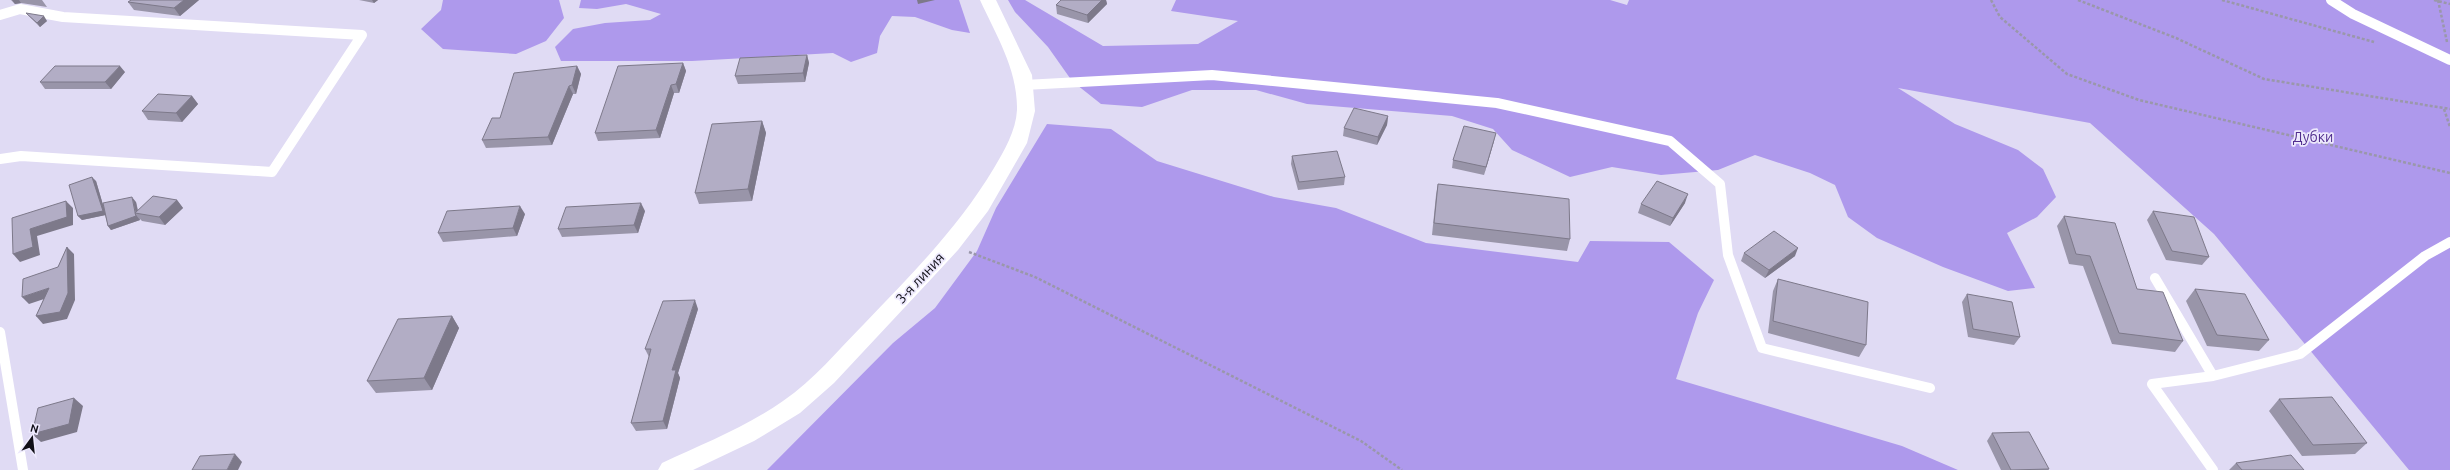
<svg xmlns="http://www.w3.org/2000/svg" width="2450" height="470" font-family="Ubuntu,sans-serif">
<rect width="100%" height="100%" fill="#e0dbf4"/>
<!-- forest -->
<path fill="#ae99ec" d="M443,0H559L564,18L546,41L516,54L443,49L421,29L441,10Z
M581,0H959L970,33L952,30L915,17L892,16L880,36L877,53L851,62L833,53L692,61H561L555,47L573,29L605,23L650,20L661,14L626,4L597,9L579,8Z
M1008,0H1025L1103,46L1198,44L1238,21L1171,11L1176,0H1610L1627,5L1629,0H2450V470H2409L2214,234L2090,123L1898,88L1955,124L2018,150L2043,169L2056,197L2037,217L2007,233L2035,288L2008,291L1943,267L1877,238L1848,217L1835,185L1810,173L1755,155L1718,170L1661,175L1612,167L1570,177L1512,150L1493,129L1452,116L1307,104L1256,90H1192L1142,107L1101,104L1072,81L1048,47L1015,12Z
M1047,124L1111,129L1157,161L1274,197L1336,208L1426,243L1578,262L1590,241L1669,242L1714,280L1698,313L1676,379L1902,446L1958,470H767L893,343L935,308L977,251L996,208Z"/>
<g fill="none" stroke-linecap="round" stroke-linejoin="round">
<!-- path -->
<path stroke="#9a97aa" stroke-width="2.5" stroke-dasharray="3 2" stroke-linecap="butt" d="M1991,0L2000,17L2067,74L2139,100L2450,173
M2078,0L2176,38L2264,79L2450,109
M2222,0L2374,42
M2434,0L2450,4
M2438,0L2447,42
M2444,109L2450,127
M969,252L1035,277L1361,441L1402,470"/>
<!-- service -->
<path stroke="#fff" stroke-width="10" d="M2331,0L2353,14L2450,60
M0,15L20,9L63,17L362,35L272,172L21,156L0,159
M1024,85L1212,75L1497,103L1670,141L1720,184L1728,255L1762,348L1930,388
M2155,278L2213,376L2300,354L2425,256L2450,242
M0,332L23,470
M2213,376L2152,384L2213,470"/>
<!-- minor -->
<path fill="#fff" fill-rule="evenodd" d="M980,0H996L1032,75L1035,111L1027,143L988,211L958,250L934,276L834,383L800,413L754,441L693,470H658L662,463C703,444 746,427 783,401C814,380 838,350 864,324C911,275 958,228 994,168C1004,151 1016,131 1017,110C1018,70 996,35 980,0Z"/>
</g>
<!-- wall -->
<path fill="#9995a9" d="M11,0H42L47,7L21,3L15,4Z
M131,0H199L180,16L134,10L128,2Z
M359,0H378L374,3Z
M1061,0H1106L1107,4L1088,23L1057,14L1056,5Z
M26,13L47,21L40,27Z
M807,55L809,63L805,82L738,84L735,76Z
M683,63L686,71L679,93H674L660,138L598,141L595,133Z
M577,66L581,74L576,94H573L552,145L486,148L482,140L500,118Z
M125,72L111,89H45L40,82Z
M192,96L198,104L182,122L148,120L142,111Z
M1388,116L1387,125L1377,145L1343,136L1344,128Z
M762,121L766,133L752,201L699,204L695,193Z
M1494,141L1484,175L1452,168L1453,160Z
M1292,156L1345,177L1344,185L1298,190L1291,164Z
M96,181L103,205L136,202L138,210L177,200L183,208L165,225L142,221L140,219V220L111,230L108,226L105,215L82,220L78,216Z
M1438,184L1570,239L1567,251L1432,235L1436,195Z
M1685,203L1670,226L1638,213L1641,204Z
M645,211L638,233L562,237L558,229Z
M2153,211L2209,257L2202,265L2166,260L2147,220Z
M525,214L517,236L443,242L438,233Z
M2064,216L2137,289L2183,341L2175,352L2112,344L2083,266L2069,264L2057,226Z
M1744,253L1795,256L1765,278L1741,261Z
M1778,279L1866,345L1859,357L1768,333L1773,291Z
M2195,289L2269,340L2259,351L2207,346L2186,301Z
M1967,294L2020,337L2014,345L1968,337L1962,302Z
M698,309L678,373L680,378L667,429L636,431L631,423L649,357L645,349Z
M452,316L459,328L432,390L376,393L367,381Z
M2279,399L2367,443L2355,454L2302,456L2269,411Z
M1992,433L2049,469L2048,470H2001L1987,441Z
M2236,463L2304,470H2229Z"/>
<!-- shaded-wall -->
<path fill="#7d798a" d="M12,0H19L21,3L15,4Z
M184,0H199L180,16L174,8Z
M372,0H378L374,3Z
M917,0H935L918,4Z
M1102,0H1106L1107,4L1088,23L1087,15Z
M44,16L47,21L40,27L37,23Z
M807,55L809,63L805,82L803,73Z
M683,63L686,71L679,93L676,84Z
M120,66L125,72L111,89L105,82Z
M577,66L581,74L576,94L572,85Z
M671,85L674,93L660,138L656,130Z
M569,86L573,94L552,145L548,137Z
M192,96L198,104L182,122L176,113Z
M1388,116L1387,125L1377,145L1378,137Z
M762,121L766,133L752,201L748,189Z
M1496,133L1494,141L1484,175L1486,167Z
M92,177L96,181L106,215L82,220L78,216Z
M1688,194L1685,203L1670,226L1673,218Z
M132,197L136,202L138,213H136Z
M177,200L183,208L165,225L159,217Z
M66,201L73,208V225L37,236L40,255L20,262L13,254L30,229Z
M641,203L645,211L638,233L634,225Z
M520,206L525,214L517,236L513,228Z
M136,215L140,220L111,230L108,226Z
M67,247L74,254L75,300L67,319L43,324L36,316Z
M1798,248L1795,256L1765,278L1769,270Z
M49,288L56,295L29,304L22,297Z
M695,300L698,309L678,373L680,378L667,429L663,421L672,370Z
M452,316L459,328L432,390L424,378Z
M74,398L83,406L77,432L41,442L32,434Z
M235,454L242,462L238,470H227Z"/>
<!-- building -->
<path fill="#b2adc5" stroke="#7d798a" d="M131,0H184L174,8L128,2Z
M1061,0H1102L1087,15L1056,5Z
M26,13L44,16L37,23Z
M807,55L803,73L735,76L740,58Z
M683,63L676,84L671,85L656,130L595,133L618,66Z
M55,66H120L105,82H40Z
M577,66L572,85L569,86L548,137L482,140L492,118H500L514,73Z
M158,94L192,96L176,113L142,111Z
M1354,108L1388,116L1378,137L1344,128Z
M762,121L748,189L695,193L712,124Z
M1464,126L1496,133L1486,167L1453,160Z
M1337,151L1345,177L1299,182L1292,156Z
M92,177L103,211L78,216L69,185Z
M1657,181L1688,194L1673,218L1641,204Z
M1438,184L1569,199L1570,239L1434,223Z
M153,196L177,200L159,217L135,213Z
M132,197L135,212V213L136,216L108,226L103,203Z
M66,201L67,217L30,229L33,247L13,254L12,218Z
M641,203L634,225L558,229L566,207Z
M520,206L513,228L438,233L447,211Z
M2153,211L2194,217L2209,257L2172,251Z
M2064,216L2115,223L2137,289L2163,292L2183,341L2119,333L2090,256L2076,254Z
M1774,231L1798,248L1769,270L1744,253Z
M67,247L68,293L60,312L36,316L49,288L22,297L23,279L58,267Z
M1778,279L1868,302L1866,345L1773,321Z
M2195,289L2245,294L2269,340L2217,335Z
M1967,294L2012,302L2020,337L1973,329Z
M695,300L672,370H676L663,421L631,423L651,349H645L663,301Z
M452,316L424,378L367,381L398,319Z
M2332,397L2367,443L2313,445L2279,399Z
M74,398L69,424L32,434L38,408Z
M2029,432L2049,469L2011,470L1992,433Z
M235,454L227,470H192L200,456Z
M2291,455L2304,470H2242L2236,463Z"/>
<g text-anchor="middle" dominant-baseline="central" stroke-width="3.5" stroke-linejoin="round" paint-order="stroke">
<!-- park labels -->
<g font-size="14" fill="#512e8e" stroke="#ede9fd">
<text x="2313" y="137">Дубки</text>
</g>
<!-- street labels -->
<g font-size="14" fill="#111018" stroke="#ede9fd">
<text transform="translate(920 278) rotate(-47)">3-я линия</text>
</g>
</g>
<!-- north arrow -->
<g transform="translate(32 438) rotate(15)" stroke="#ede9fd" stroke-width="3" paint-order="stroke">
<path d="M0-3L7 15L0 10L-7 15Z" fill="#111018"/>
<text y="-6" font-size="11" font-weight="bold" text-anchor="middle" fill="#111018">N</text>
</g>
</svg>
